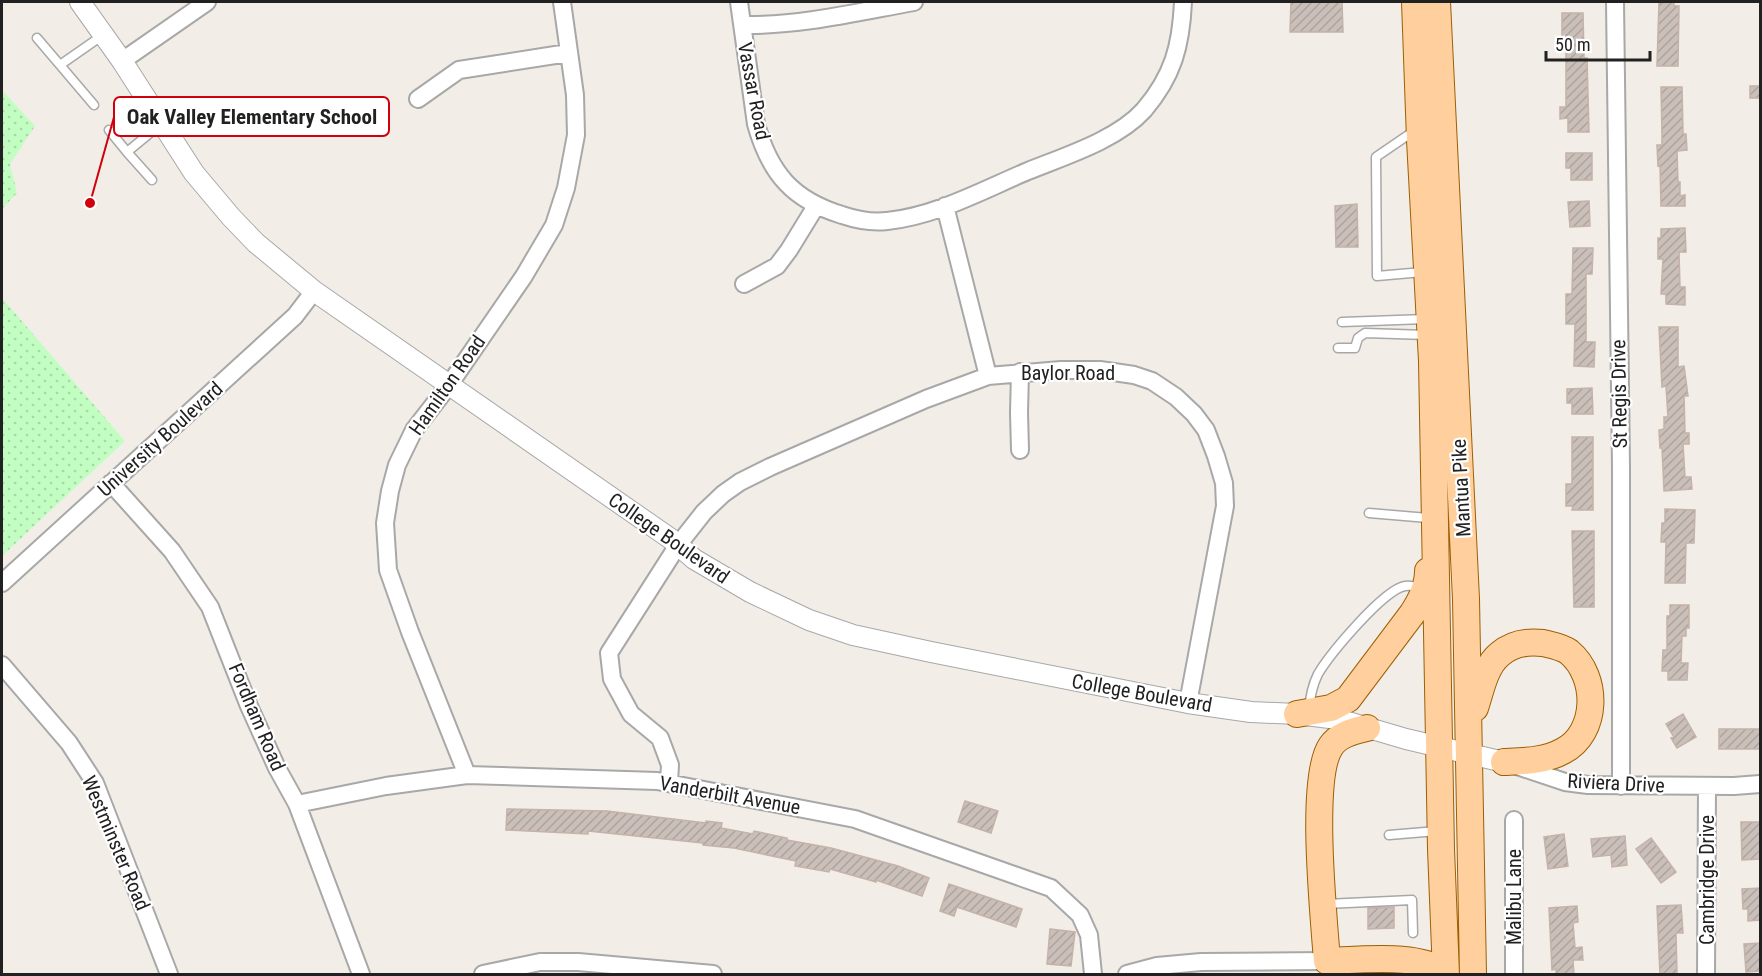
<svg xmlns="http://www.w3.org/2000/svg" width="1762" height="976" font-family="'Roboto Condensed',sans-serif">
<defs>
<pattern id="park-dots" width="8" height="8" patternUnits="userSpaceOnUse" patternTransform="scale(1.5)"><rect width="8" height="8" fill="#c2fec2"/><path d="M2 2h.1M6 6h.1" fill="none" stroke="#a6d9a6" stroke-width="1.8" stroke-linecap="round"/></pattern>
<pattern id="building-hatch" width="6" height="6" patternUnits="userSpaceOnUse" patternTransform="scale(1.5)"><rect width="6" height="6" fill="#cabfb9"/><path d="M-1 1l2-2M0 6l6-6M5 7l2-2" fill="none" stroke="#ada49f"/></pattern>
</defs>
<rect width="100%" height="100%" fill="#f2ede7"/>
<!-- park -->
<path fill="url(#park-dots)" d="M2,90L35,126L10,164L17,193L2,209Z
M2,298L125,441L2,556Z"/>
<!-- building -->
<path fill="url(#building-hatch)" stroke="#c5b2a8" stroke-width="1.5" d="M1291,2H1342L1343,32H1290Z
M1659,2H1674V6H1679L1678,66H1657Z
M1562,13H1583L1584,58H1587L1589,132H1568V118L1560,119V107H1566V45H1562Z
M1750,86H1761V98H1750Z
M1661,87H1682L1683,134H1686L1687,150L1677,151L1678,182H1680V196L1685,195V206H1661L1660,165L1658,166L1657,145H1662V135Z
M1566,153H1592V180H1571V168H1566Z
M1589,201L1590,226L1570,227L1568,202Z
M1357,204L1358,247H1336L1335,206Z
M1685,228L1686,252H1679L1680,287H1685V305L1666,304V294H1661L1663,259H1658V238H1661V229Z
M1573,248H1593L1592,274H1586V342H1595L1594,367L1574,366L1575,324H1566V294H1572Z
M1659,327H1678V367L1684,366L1688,396H1684L1685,433H1689V444H1683L1685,477H1691L1692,489L1664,491L1662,448H1660L1659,430L1664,429V417H1668L1666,386L1662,387Z
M1592,388L1593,414H1572V403H1567V389Z
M1572,437H1593V510H1572L1573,506H1566V484H1572Z
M1665,509L1695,510L1694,543H1686L1685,583H1665L1666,542H1661L1662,523H1665Z
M1572,531H1594V607H1574Z
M1670,605H1689V628H1686V636H1682L1681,663H1688L1687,680H1668V671H1662L1663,650H1667V616H1670Z
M1683,714L1696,737L1677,748L1671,738L1674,737L1666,724Z
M1719,729H1761V749H1719Z
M965,801L998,811L991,833L958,822Z
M507,809L607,811L706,823V821L722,823L721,828L753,834L754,831L787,838V840L831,848L898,866L929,878L922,896L876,880V882L830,869L829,872L795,866L796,861L734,848L703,845V843L588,831V834L506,830Z
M1741,822H1760L1761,859L1742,860Z
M1564,834L1568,866L1548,869L1544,837Z
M1625,836L1627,865L1612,867L1611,855L1593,857L1591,839Z
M1651,838L1676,872L1661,883L1636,849Z
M949,884L1022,909L1016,927L957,907L954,916L940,911Z
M1761,888V920L1748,921V909H1743L1742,889Z
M1681,905L1683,933H1676L1677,975H1660L1657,906Z
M1577,906L1578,922L1573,923L1575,948L1582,947L1583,960H1573L1574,975H1556V969L1552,970L1549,908Z
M1394,907V928L1368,929V908Z
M1050,929L1075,932L1071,966L1047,964Z
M1761,943V971L1746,972L1744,944Z"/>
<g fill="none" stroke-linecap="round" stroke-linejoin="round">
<!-- service casing -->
<g stroke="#a8a8a8" stroke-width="11">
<path id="service" d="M37,38L60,65
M94,105L60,65L103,35
M1417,129L1376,157L1377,276L1423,272
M109,130L127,152
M152,180L127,152L161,124
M1342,322L1426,319
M1338,348H1355L1358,338L1365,333L1427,335
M1369,513L1428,518
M1309,710C1310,697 1312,686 1318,674C1330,654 1383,590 1405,586C1411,585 1418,587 1424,588
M1389,835L1437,831
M1326,904L1412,900L1413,933"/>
</g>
<!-- minor casing -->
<g stroke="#a8a8a8" stroke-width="20">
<path id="minor" d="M739,2L756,124C770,174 793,200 842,215C857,220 871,223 887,221C936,216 983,190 1028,171C1065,156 1117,140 1144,110C1173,76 1181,46 1183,2
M1615,2L1621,466V786
M743,25C800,26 858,12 914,2
M122,61L207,2
M418,99L459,70L568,53
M945,206L988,376
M744,284L777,266L789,250L816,206
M1020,372L1019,413L1020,450
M111,483L172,551L210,607L249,706L277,768L297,804L361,974
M2,583L295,316L314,291
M2,665L69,743L95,783L169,974
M1517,766L1565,782L1588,785L1734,786L1760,784
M467,775L410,632L388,570L385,523L390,491L397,465L414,430L449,385L524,276L554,225L566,188L576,135L575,95L562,2
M669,782L670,765L660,738L631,714L612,679L609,653L678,545L704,512L723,494L740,482L770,467L926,399L988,376L1061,370H1100L1134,375L1152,381L1176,397L1194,414L1206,430L1216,456L1224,483L1225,506L1188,703
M297,804L386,786L467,775L657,781L855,819L1051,888L1080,915L1089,935L1093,974
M1514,820V974
M483,974L540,962H578L713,974
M1127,974L1157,966L1201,962L1327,961
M1706,974L1707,786"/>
</g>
<!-- tertiary casing -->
<g stroke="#a8a8a8" stroke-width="22">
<path id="tertiary" d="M80,2L122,61L194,173L231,217L256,243L314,291L671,539L694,559L750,592L809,620L853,635L931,652L1188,703L1251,712L1297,714L1338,719L1406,739L1504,762"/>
</g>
<!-- primary casing -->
<g stroke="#9d5f00" stroke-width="28">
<path id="primary" d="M1415,2L1420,140L1432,361L1441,849L1446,974
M1437,2L1466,599L1473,974
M1475,708C1481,690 1485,666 1500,654C1513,643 1527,641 1543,643C1551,645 1562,647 1569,652C1599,677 1598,733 1563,751C1545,761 1524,761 1504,762
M1297,714L1331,708L1348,699L1412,614C1420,602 1428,586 1428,571
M1367,728C1355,731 1339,734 1331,746C1309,777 1324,918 1327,961C1357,960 1413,954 1438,969L1439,974"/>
</g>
<!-- service -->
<use href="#service" stroke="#fff" stroke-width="8"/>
<!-- minor -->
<use href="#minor" stroke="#fff" stroke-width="16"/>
<!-- tertiary -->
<use href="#tertiary" stroke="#fff" stroke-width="20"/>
<!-- primary -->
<use href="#primary" stroke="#ffcf9e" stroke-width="26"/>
</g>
<g text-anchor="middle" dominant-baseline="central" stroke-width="4.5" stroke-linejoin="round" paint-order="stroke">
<!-- street labels -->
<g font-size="20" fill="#212121" stroke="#fff">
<text transform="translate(754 91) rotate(79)">Vassar Road</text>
<text x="1068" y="373">Baylor Road</text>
<text transform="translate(447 385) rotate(-55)">Hamilton Road</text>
<text transform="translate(1619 394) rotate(-91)">St Regis Drive</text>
<text transform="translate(160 439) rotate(-42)">University Boulevard</text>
<text transform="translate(1461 488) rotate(-93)">Mantua Pike</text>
<text transform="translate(669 538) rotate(35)">College Boulevard</text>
<text transform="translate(1142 693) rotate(10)">College Boulevard</text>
<text transform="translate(257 717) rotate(67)">Fordham Road</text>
<text transform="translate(1616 783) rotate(3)">Riviera Drive</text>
<text transform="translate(730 795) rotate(10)">Vanderbilt Avenue</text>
<text transform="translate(116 843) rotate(67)">Westminster Road</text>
<text transform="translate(1707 880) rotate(-90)">Cambridge Drive</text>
<text transform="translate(1514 897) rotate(-90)">Malibu Lane</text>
</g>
</g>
<!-- callouts -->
<path fill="none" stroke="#d1000e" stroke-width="2" d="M90 203L114 117"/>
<circle fill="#d1000e" stroke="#fff" stroke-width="2" cx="90" cy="203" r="6"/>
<rect fill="#fff" stroke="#d1000e" stroke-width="2" x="114" y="97" width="275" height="39" rx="6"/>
<g font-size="21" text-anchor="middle" font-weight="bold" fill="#212121">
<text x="252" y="124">Oak Valley Elementary School</text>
</g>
<!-- border -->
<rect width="1762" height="976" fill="none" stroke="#212121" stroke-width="6"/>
<!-- scale -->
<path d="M1546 51v9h104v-9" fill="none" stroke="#212121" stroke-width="3"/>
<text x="1555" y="51" font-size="18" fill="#212121" stroke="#ffffff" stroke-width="4.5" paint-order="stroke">50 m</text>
</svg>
